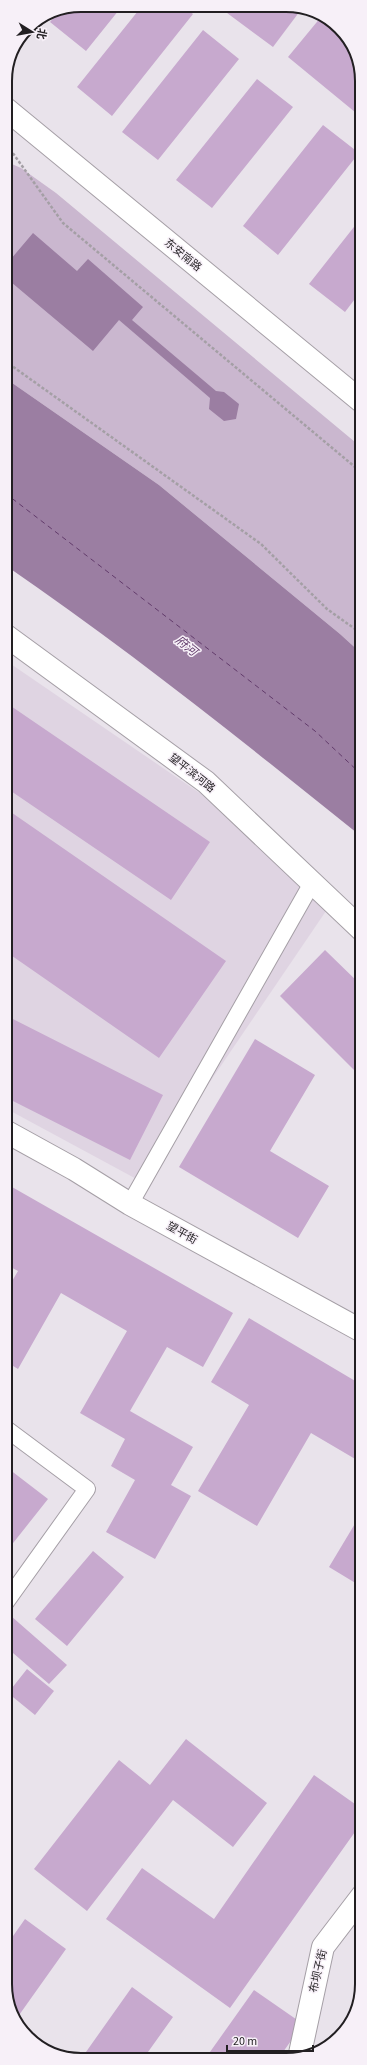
<svg xmlns="http://www.w3.org/2000/svg" width="367" height="2065" font-family="'Source Sans 3','Noto Sans SC',sans-serif">
<rect width="100%" height="100%" fill="#e9e3eb"/>
<!-- built -->
<path fill="#dfd4e2" d="M5,660L201,794L326,911L142,1182L5,1108Z"/>
<!-- green -->
<path fill="#cab7cf" d="M5,161L21,168L56,193L361,447L362,654L340,634L159,485L5,378Z"/>
<!-- water -->
<path fill="#9b7ea2" d="M33,233L77,271L88,259L143,307L132,320L216,391L224,392L239,404L236,419L224,421L209,409L210,398L119,320L93,351L5,277V266Z
M5,378L159,485L340,634L362,654V837C245,743 129,650 5,565Z"/>
<g fill="none" stroke-linecap="round" stroke-linejoin="round">
<!-- ferry -->
<path stroke="#623b6b" stroke-width="1" stroke-dasharray="5 4" stroke-linecap="butt" d="M5,493L315,731L362,775"/>
</g>
<!-- building -->
<path fill="#c7a9ce" d="M81,5H123L86,51L50,22L61,9Z
M142,6H183L193,14L112,116L77,87Z
M219,7H303L273,47Z
M321,17L343,31L361,71V117L288,57Z
M203,30L239,59L158,160L122,132Z
M257,79L293,107L212,208L176,180Z
M323,125L359,153L278,255L243,226Z
M361,218V291L345,312L309,284Z
M5,702L210,842L171,900L5,787Z
M5,808L226,961L159,1058L5,951Z
M325,950L362,986V1078L280,996Z
M5,1015L163,1095L130,1160L5,1097Z
M255,1039L315,1075L270,1151L329,1186L298,1238L179,1167Z
M362,1171V1187L355,1184Z
M5,1183L233,1313L203,1367L167,1347L130,1411L193,1447L171,1485L191,1496L155,1559L106,1532L135,1480L111,1466L125,1439L80,1413L127,1331L61,1293L18,1369L5,1361V1293L18,1271L5,1264Z
M249,1318L362,1385V1463L311,1433L257,1526L198,1491L249,1405L211,1382Z
M5,1466L48,1499L6,1552Z
M362,1512V1587L329,1567Z
M93,1551L124,1577L67,1646L35,1619Z
M11,1616L67,1665L49,1684L6,1647V1622Z
M27,1669L54,1691L35,1715L8,1693Z
M186,1739L267,1803L233,1847L173,1800L87,1911L34,1869L119,1760L150,1785Z
M314,1775L362,1809V1822L230,2008L106,1919L142,1868L214,1919Z
M25,1919L66,1949L17,2018L6,1994V1946Z
M132,1987L173,2017L143,2059H81Z
M254,1990L303,2024L278,2059H205Z"/>
<g fill="none" stroke-linecap="round" stroke-linejoin="round">
<!-- service casing -->
<g stroke="#a59fa6" stroke-width="18">
<path id="service" d="M130,1204L312,883
M5,1428L87,1489L6,1602"/>
</g>
<!-- pedestrian casing -->
<g stroke="#a59fa6" stroke-width="24">
<path id="pedestrian" d="M5,635L206,782L362,930"/>
</g>
<!-- minor casing -->
<g stroke="#a59fa6" stroke-width="24">
<path id="minor" d="M5,1131L74,1169L130,1204L362,1331
M299,2058L323,1947L362,1896"/>
</g>
<!-- tertiary casing -->
<g stroke="#a59fa6" stroke-width="24">
<path id="tertiary" d="M5,108L361,401"/>
</g>
<!-- path -->
<path stroke="#a49fa5" stroke-width="2.5" stroke-dasharray="3 2" stroke-linecap="butt" d="M7,145L63,223L361,472
M5,361L261,544L327,609L362,634"/>
<!-- service -->
<use href="#service" stroke="#fff" stroke-width="16"/>
<!-- pedestrian -->
<use href="#pedestrian" stroke="#fff" stroke-width="22"/>
<!-- minor -->
<use href="#minor" stroke="#fff" stroke-width="22"/>
<!-- tertiary -->
<use href="#tertiary" stroke="#fff" stroke-width="22"/>
</g>
<g text-anchor="middle" dominant-baseline="central" stroke-width="3" stroke-linejoin="round" paint-order="stroke">
<!-- street labels -->
<g font-size="11" fill="#221f22" stroke="#f7f0f8">
<text transform="translate(183 255) rotate(39)">东安南路</text>
<text transform="translate(192 773) rotate(38)">望平滨河路</text>
<text transform="translate(182 1233) rotate(29)">望平街</text>
<text transform="translate(318 1971) rotate(-77)">布坝子街</text>
</g>
<!-- water labels -->
<g font-size="12" font-style="italic" fill="#623b6b" stroke="#f7f0f8">
<text transform="translate(186 646) rotate(39)">府河</text>
</g>
</g>
<!-- crop -->
<path d="M0 0H367V2065H0ZM81 12H286A69 69 0 0 1 355 81V1984A69 69 0 0 1 286 2053H81A69 69 0 0 1 12 1984V81A69 69 0 0 1 81 12Z" fill="#f7f0f8" fill-rule="evenodd"/>
<path fill="none" stroke="#221f22" stroke-width="2" d="M81 12H286A69 69 0 0 1 355 81V1984A69 69 0 0 1 286 2053H81A69 69 0 0 1 12 1984V81A69 69 0 0 1 81 12Z"/>
<!-- north arrow -->
<g transform="translate(32 32) rotate(101)" stroke="#f7f0f8" stroke-width="3" paint-order="stroke">
<path d="M0-3L7 15L0 10L-7 15Z" fill="#221f22"/>
<text y="-6" font-size="11" font-weight="bold" text-anchor="middle" fill="#221f22">北</text>
</g>
<!-- scale -->
<path d="M227 2045v6h86v-6" fill="none" stroke="#221f22" stroke-width="2"/>
<text x="233" y="2045" font-size="12" fill="#221f22" stroke="#f7f0f8" stroke-width="3" paint-order="stroke">20 m</text>
</svg>
